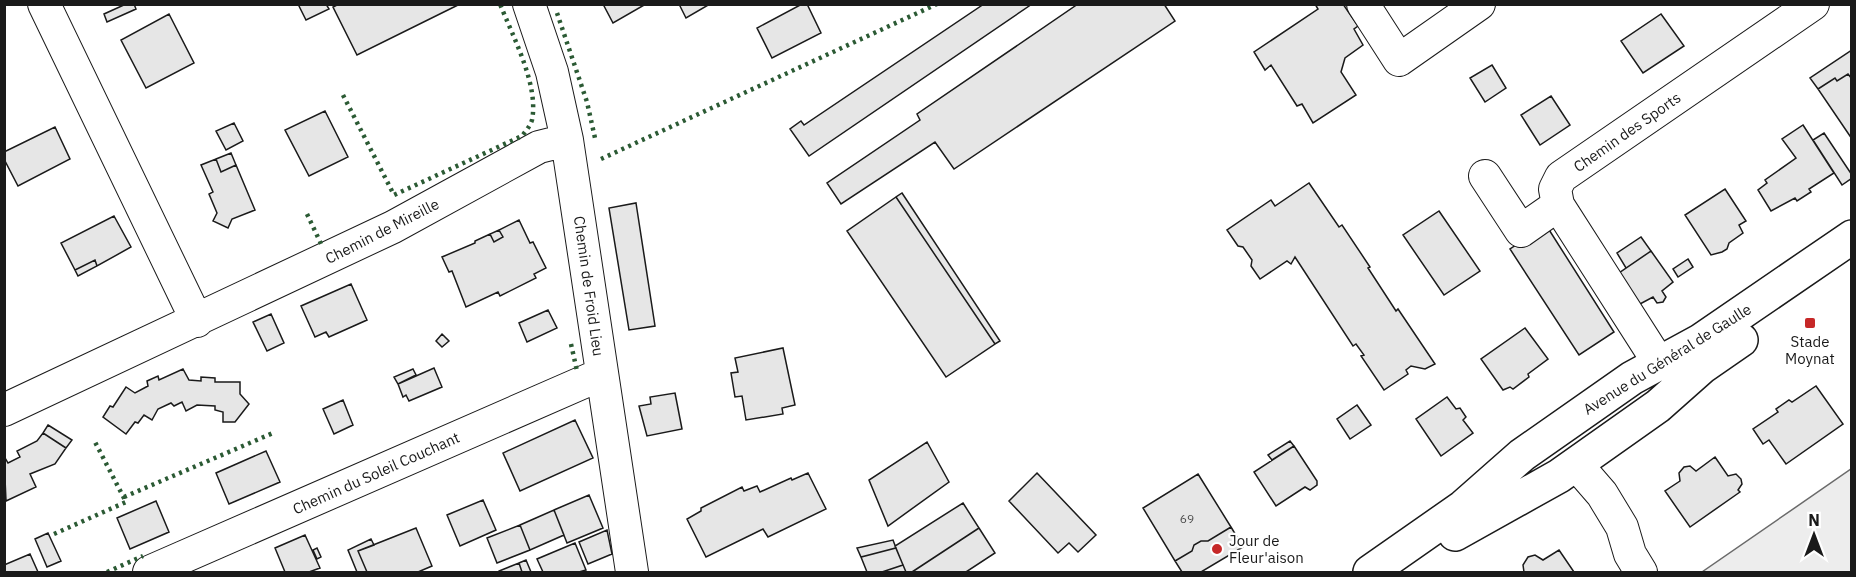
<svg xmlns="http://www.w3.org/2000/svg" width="1856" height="577" font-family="'IBM Plex Sans',sans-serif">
<rect width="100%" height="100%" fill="#fff"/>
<!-- garden -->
<path fill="#ededed" stroke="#6a6a6a" stroke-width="1.5" d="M1851,469V572H1702Z"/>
<!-- building -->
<path fill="#e6e6e6" stroke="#1a1a1a" stroke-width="1.5" d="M126,4H134L136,9L107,22L104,14Z
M298,4H326L329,9L306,20Z
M339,4H460L357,55L333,7Z
M603,4H646L613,23Z
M679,4H710L686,18Z
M802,4H807L821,33L772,58L757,28Z
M984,4H1032L809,156L790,129L801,121L804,125Z
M1078,4H1164L1175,21L954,169L935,142L841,204L827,183L920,120L917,114Z
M1315,4H1343L1358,26L1354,29L1363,45L1345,58L1341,72L1356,95L1313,123L1302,104L1297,106L1271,65L1265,70L1254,52L1318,9Z
M169,14L194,63L146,88L121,40Z
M1661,14L1684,46L1643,73L1621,41Z
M1852,50V79L1848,74L1837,81L1835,78L1818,89L1810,78Z
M1492,65L1506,88L1485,102L1470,78Z
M1848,74L1852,79V139L1818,89L1835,78L1837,81Z
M1551,96L1570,125L1540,145L1521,115Z
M325,111L348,157L309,176L285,130Z
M234,123L243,141L226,150L216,131Z
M1803,125L1834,173L1809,189L1811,192L1797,201L1795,198L1771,211L1758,190L1767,183L1765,180L1796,158L1782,139Z
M55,127L70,159L18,186L4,159V152Z
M1824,133L1852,175V178L1842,185L1813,140Z
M231,153L236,165L221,172L216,159Z
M216,159L221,172L236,165L255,210L232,219L228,228L213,221L217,213L209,194L213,192L201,165Z
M1309,183L1339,227L1342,225L1370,267L1368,268L1396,311L1398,309L1435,364L1425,369L1411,366L1406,370L1408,374L1384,390L1361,356L1364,355L1356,344L1353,346L1295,257L1291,264L1287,261L1260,279L1251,266L1252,260L1243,247L1238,246L1227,230L1271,200L1275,206Z
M1725,189L1746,221L1739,225L1743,233L1729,243L1727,249L1722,252L1711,255L1685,215Z
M902,193L1000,341L995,344L896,197Z
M896,197L995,344L946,377L847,231Z
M636,203L655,326L629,330L609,208Z
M1439,211L1480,271L1444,295L1403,235Z
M114,216L131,247L97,266L95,260L75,270L61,243Z
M519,220L530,243L533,242L546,268L534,274L536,278L500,296L498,292L466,307L452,271L449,272L442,257L475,243V241L490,234L494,242L503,237L499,230Z
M1546,225L1614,332L1579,355L1510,249Z
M499,230L503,237L494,242L490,234Z
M1641,237L1651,251L1626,268L1617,253Z
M1651,251L1673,282L1662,291L1666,297L1663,302L1657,303L1653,297L1640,304L1619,273Z
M1688,259L1693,267L1678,277L1673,269Z
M95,260L97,266L78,276L75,270Z
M351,284L367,320L329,337L326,332L315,337L301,306Z
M548,310L557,328L527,342L519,323Z
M271,314L284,343L267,351L253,322Z
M1525,328L1548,359L1528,374L1529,377L1513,389L1510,387L1503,390L1481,359Z
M442,334L449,341L442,347L436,341Z
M783,348L795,405L782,408L783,414L746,420L742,396L735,397L731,373L738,372L735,358Z
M434,368L442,387L409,401L406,395L403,397L398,384Z
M183,369L189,380L201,381V377L215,378V382H240V394L249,404L235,422H223V412L215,410V406L197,405L186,411L182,402L174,406L171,403L158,409L152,420L144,415L138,423L135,422L126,434L103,417L110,406L113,407L126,387L135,393L148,386L147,381L158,376L159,380Z
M413,369L416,375L398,384L394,377Z
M1816,386L1843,424L1786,464L1769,440L1763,444L1753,429L1778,412L1776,409L1789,400L1792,402Z
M675,393L682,429L647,436L639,406L651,404L650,397Z
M1447,397L1456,409L1460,408L1466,417L1463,420L1473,433L1441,456L1416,419Z
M343,400L353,425L334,434L323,409Z
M1357,405L1371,425L1350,439L1337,419Z
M575,420L593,458L520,491L503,453Z
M48,425L72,440L66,448L43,433Z
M43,433L66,448L55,464L30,474L36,487L6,501L4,456L8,463L20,457L17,451L37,441Z
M1290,441L1294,446L1272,460L1268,455Z
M927,442L949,482L888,526L869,480Z
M1294,446L1317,481V485L1310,490L1305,487L1276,506L1254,472Z
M266,451L280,482L229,504L216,473Z
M1715,457L1728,476L1736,474L1741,479L1742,484L1738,490L1740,492L1690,527L1665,491L1680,481L1679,473L1684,467L1690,466L1696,471Z
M808,473L826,509L768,537L763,529L706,557L687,519L701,511V508L742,487L744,491L757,486L760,492L791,478L792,480Z
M1037,473L1096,535L1078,552L1069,543L1058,553L1009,501Z
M1198,474L1231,527L1208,541H1201L1194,545L1192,551L1175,561L1143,508Z
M589,495L603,528L567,543L554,510Z
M483,500L496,530L460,546L447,515Z
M156,501L169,532L130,549L117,518Z
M963,503L979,528L912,572H906L895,546Z
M554,510L564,535L530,550L520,525Z
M520,525L530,550L497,563L487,538Z
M1231,527L1243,547L1201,572H1182L1175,561L1192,551L1194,545L1201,541H1208Z
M416,528L432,566L418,572H367L358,551Z
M979,528L995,553L966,572H912Z
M607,530L612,554L588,564L579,542Z
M48,533L61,561L47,567L35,539Z
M305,535L320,568L309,572H285L275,548Z
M371,539L374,545L358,551L367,572H357L348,550Z
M893,540L896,548L861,557L857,548Z
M575,543L586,570L579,572H543L537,559Z
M317,548L321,557L317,559L313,550Z
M896,548L903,565L882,572H867L861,557Z
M1559,550L1574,572H1524L1523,565L1528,557L1535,555L1543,560Z
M30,554L38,572H4V565Z
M526,560L531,572H522L519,563Z
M519,563L522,572H499V571Z
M903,565L906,572H882Z"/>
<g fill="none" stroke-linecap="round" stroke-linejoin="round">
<!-- minor casing -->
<g stroke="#1a1a1a" stroke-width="34">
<path id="minor" d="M44,4L197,321
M529,4L552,72L567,140L632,572
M1363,4L1399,60L1479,4
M1485,176L1521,231L1558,205
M1659,363L1558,205L1555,189L1561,177L1813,4
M4,410L393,227L539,147L567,140
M1576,464L1602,494L1622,527L1630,554L1641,572
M149,572L602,374"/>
</g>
<!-- major casing -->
<g stroke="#1a1a1a" stroke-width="36">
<path id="major" d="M1455,534L1559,476L1658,406L1702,367L1741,340
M1370,572L1463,507L1522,455L1632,378L1700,341L1852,237"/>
</g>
<!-- minor -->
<use href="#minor" stroke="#fff" stroke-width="32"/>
<!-- major -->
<use href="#major" stroke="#fff" stroke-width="33"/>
<!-- hedge -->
<path stroke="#2b5a34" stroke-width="4.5" stroke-dasharray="3 4.5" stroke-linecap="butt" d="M557,13L587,102L595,138
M343,95L394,195L522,136C526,131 530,126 532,120C539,85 513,37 500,4
M601,159L937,4
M307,214L323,248
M571,344L577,371L575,372
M124,497L273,433
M54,534L126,502L95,442
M107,572L143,556"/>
</g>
<!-- markers -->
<g fill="#c62828" stroke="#fff" stroke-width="2">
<rect x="1804" y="317" width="12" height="12" rx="3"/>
<circle cx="1217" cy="549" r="6"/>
</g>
<g text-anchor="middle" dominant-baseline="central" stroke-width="4.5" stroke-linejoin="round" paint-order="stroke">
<!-- number labels -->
<g font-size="12" fill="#4d4d4d">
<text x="1187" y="518">69</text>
</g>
<!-- street labels -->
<g font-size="15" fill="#1a1a1a" stroke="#fff">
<text transform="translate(1627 132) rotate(-35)">Chemin des Sports</text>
<text transform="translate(382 231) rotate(-27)">Chemin de Mireille</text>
<text transform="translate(589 286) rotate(82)">Chemin de Froid Lieu</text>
<text transform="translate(1667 359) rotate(-32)">Avenue du Général de Gaulle</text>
<text transform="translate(376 473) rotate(-24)">Chemin du Soleil Couchant</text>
</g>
<!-- poi labels -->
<g font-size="15" fill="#1a1a1a" stroke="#fff">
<text x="1810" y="341">Stade<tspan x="1810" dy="17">Moynat</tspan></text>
<text x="1229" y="540" text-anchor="start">Jour de<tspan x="1229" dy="17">Fleur'aison</tspan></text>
</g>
</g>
<!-- border -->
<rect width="1856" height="577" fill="none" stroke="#1a1a1a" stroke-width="12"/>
<!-- north arrow -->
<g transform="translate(1814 535)" stroke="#ffffff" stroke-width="4.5" paint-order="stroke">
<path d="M0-4.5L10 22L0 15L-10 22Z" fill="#1a1a1a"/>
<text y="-9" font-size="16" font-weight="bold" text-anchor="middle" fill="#1a1a1a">N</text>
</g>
</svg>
